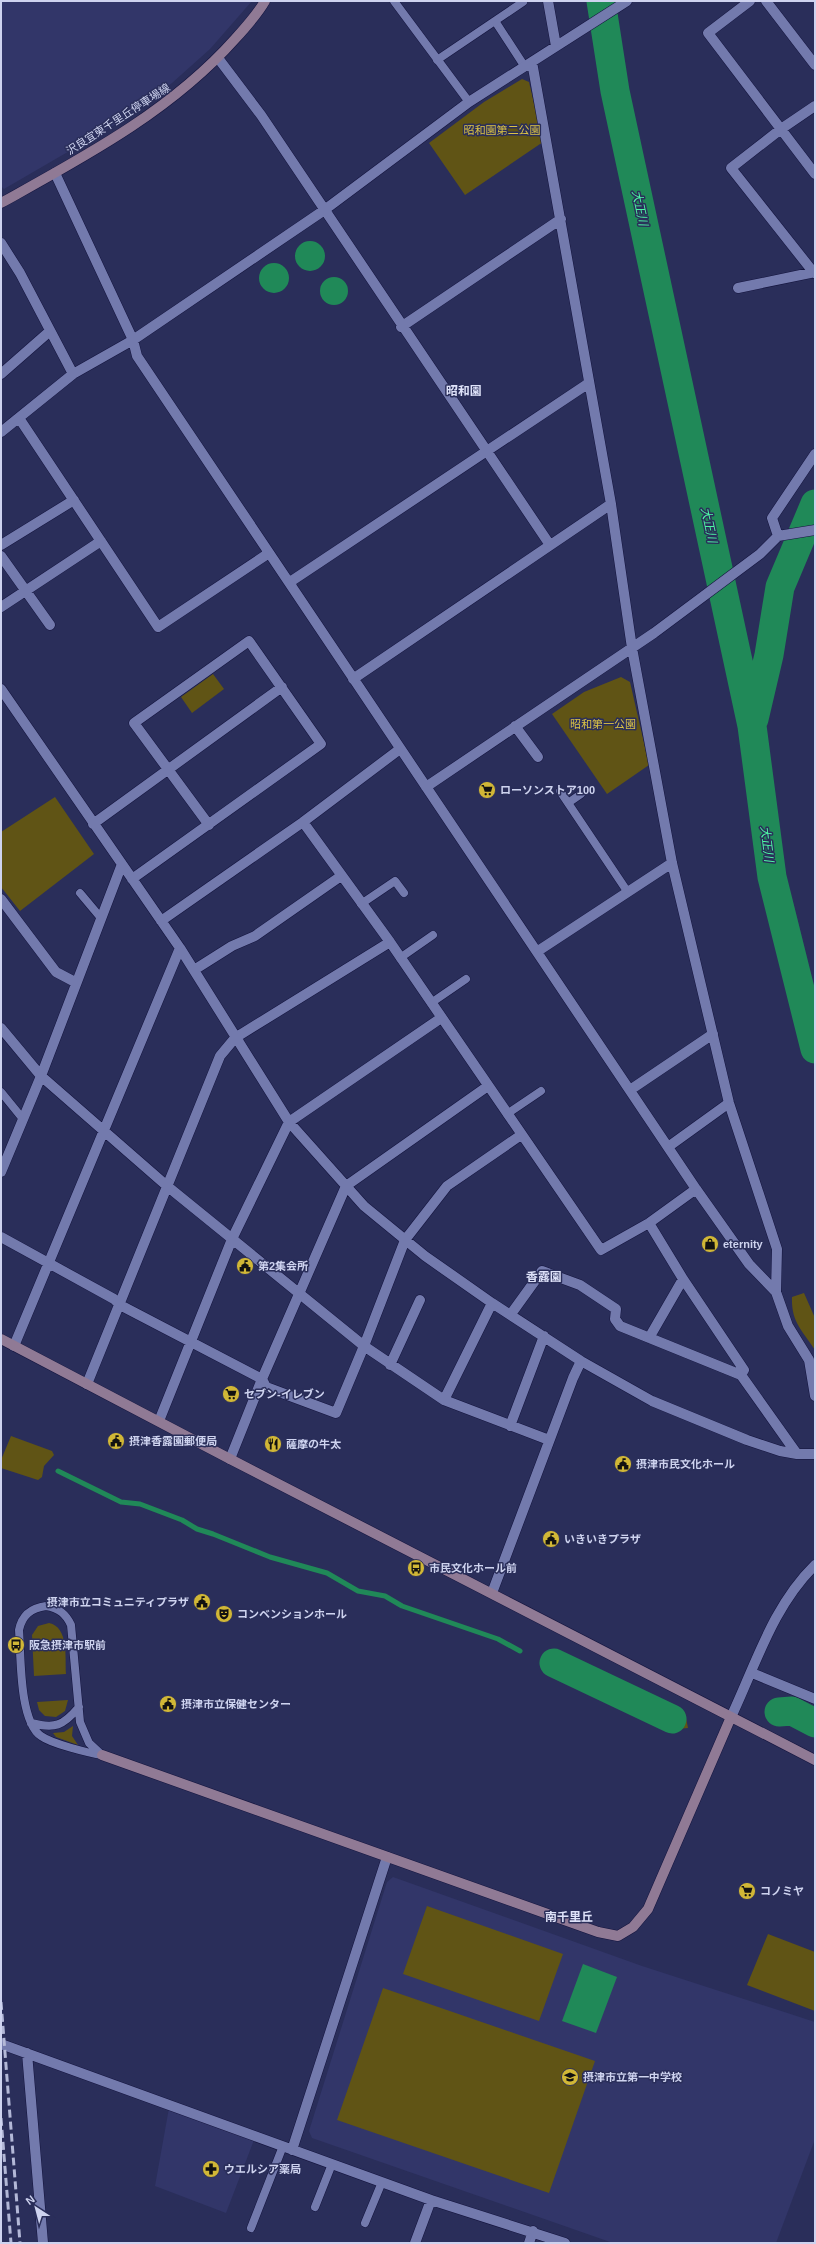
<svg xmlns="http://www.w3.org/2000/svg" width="816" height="2244" font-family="Helvetica,'Noto Sans JP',sans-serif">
<rect width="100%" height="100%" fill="#2a2e5a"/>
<!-- built -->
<path fill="#323669" d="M1,1H252L210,49L172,83L121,121L4,189L1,186Z
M393,1877L642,1966L815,2022V2139L776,2243H613L312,2138L309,2131L387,1882Z
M169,2108L254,2140L226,2213L155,2186Z"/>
<!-- green -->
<path fill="#605415" d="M522,79L529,82L543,142L465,195L429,143L484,102Z
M213,674L224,689L192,713L181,697Z
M621,677L630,682L649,765L607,794L552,714L584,692Z
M55,797L94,854L20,911L1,887V832Z
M804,1293L815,1318V1350C802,1330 791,1322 792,1297Z
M11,1436L52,1451L54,1455L44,1466L42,1477L38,1480L1,1468V1460Z
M49,1623C69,1627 65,1658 66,1674L34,1676L32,1635L38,1626Z
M68,1700L65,1711L56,1717L45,1716L39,1710L37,1702Z
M674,1708L685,1713L688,1728L677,1729Z
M73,1726L72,1736L78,1745L56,1737L53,1733L64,1732Z
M427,1906L563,1954L539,2021L403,1974Z
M768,1934L815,1952V2011L747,1985Z
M383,1988L595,2061L549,2193L337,2120Z"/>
<!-- water -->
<path fill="#208958" d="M295 256a15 15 0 1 1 30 0a15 15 0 1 1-30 0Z
M259 278a15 15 0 1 1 30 0a15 15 0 1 1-30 0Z
M320 291a14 14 0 1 1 28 0a14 14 0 1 1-28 0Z
M583,1964L617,1977L596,2033L562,2021Z"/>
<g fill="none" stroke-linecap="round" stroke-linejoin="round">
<!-- stream -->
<path stroke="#208958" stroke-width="5" d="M58,1471L121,1502L140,1504L182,1520L197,1529L213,1534L270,1557L327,1573L358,1591L385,1596L402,1606L498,1639L520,1651"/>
<!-- river -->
<path stroke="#208958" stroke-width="29" d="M601,1L615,91L752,726L772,877L815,1049
M754,719L769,655L780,587L815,504
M554,1663L672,1719
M779,1712L792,1711L815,1723"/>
<!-- lane casing -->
<g stroke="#14143e" stroke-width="9">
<path id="lane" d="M394,1L469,102
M495,21L525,67
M437,60L523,2
M560,791L627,891
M568,803L581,794
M80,893L101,918
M361,904L395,881L404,893
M400,958L433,935
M431,1003L466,979
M1,1092L23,1119
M507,1114L541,1091
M46,1606C59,1608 66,1614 71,1625L80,1722L89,1743L102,1755C89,1753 52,1744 41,1736C19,1721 21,1656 19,1630C22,1615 31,1608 46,1606Z
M31,1723C55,1729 63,1726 79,1707
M315,2207L332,2164
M365,2223L382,2182
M251,2228L283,2146"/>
</g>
<!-- street casing -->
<g stroke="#14143e" stroke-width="11">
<path id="street" d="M548,1L556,46
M750,1L708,33L815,174
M766,1L815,65
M218,58L261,115L550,545
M532,62L611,504L632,648L672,863L729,1103L777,1249L776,1292
M55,173L133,340L137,356L696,1189L749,1264L776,1292L788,1326L809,1360L815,1396
M1,243L20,273L73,374
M814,273L731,168L781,129L815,106
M738,288L815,272
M401,327L561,219
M1,374L50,331
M19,418L158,627L269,553
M1,432L73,374L133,340L323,211L469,102L627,1
M778,536L772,518L815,454
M1,545L74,500
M1,556L50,625
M290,582L589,383
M1,607L101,541
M353,679L611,504
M1,689L180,948L289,1122L364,1206L425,1256L492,1303L581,1361L652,1401L747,1440L780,1451L797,1454H815
M515,726L538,757
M426,787L654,633L760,554L778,536L815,530
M303,822L390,942L601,1250L649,1223L696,1189
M93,824L282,687
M132,879L321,744L249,641L134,723L209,825
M1,899L56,972L75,982
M161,921L303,822L400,749
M538,951L672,863
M194,970L232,946L255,936L341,876
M1,1028L41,1076L167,1186L364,1346L444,1400L492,1303
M630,1090L713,1034
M668,1147L729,1103
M1,1172L41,1076L122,864
M649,1223L683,1279L744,1370L741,1375
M1,1237L114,1299L120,1305L262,1379L266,1387L336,1413L364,1346L405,1240L447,1186L521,1135
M511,1314L542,1271L580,1285L616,1309L615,1319L620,1326L741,1375L797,1454
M649,1338L683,1279
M14,1346L180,948
M390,1365L420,1300
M87,1384L220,1056L235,1038L390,942
M444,1400L549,1440
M159,1421L232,1239L289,1122L441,1018
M510,1426L544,1336
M230,1459L262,1379L346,1186L488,1086
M492,1593L573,1378L581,1361
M752,1673L815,1699
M731,1717C756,1664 773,1606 815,1565
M1,2044L431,2200L565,2243
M27,2053L43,2243
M292,2150L387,1857
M415,2243L431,2200
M529,2243L533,2231"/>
</g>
<!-- secondary casing -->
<g stroke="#14143e" stroke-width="11">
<path id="secondary" d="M1,203C84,157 171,111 235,39C246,27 257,15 265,1
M1,1339L230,1459L815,1760
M102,1755L598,1932L618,1936L633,1927L648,1909L731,1717"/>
</g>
<!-- lane -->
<use href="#lane" stroke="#737aad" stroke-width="8"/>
<!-- street -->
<use href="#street" stroke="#737aad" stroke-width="10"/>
<!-- secondary -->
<use href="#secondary" stroke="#907a95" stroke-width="10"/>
<!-- rail -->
<path stroke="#b3b8d7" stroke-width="3" stroke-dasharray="8 4" stroke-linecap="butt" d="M1,2002L20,2243
M1,2118L11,2243"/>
</g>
<!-- icons -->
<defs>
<g id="supermarket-disc" transform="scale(0.9)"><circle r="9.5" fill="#d1b736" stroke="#2a2e5a"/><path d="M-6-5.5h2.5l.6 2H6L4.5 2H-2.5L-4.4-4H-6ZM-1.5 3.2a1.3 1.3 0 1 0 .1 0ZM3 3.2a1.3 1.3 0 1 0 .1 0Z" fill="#111"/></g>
<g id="shop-disc" transform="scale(0.9)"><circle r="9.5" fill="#d1b736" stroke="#2a2e5a"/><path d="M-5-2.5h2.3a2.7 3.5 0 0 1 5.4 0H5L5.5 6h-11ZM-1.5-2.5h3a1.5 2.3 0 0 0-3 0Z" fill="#111"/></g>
<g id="civic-disc" transform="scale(0.9)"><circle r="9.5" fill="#d1b736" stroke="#2a2e5a"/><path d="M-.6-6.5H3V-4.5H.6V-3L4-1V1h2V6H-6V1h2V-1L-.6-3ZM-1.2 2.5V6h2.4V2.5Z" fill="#111"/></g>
<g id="restaurant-disc" transform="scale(0.9)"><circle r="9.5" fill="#d1b736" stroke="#2a2e5a"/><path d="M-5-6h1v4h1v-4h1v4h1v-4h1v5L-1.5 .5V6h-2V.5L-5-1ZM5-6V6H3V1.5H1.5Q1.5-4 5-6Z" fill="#111"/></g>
<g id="bus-disc" transform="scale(0.9)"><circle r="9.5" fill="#d1b736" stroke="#2a2e5a"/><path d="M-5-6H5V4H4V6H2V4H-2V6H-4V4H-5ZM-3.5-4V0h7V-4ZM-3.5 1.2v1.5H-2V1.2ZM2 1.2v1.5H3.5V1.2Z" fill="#111"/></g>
<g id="theatre-disc" transform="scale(0.9)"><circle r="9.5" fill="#d1b736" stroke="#2a2e5a"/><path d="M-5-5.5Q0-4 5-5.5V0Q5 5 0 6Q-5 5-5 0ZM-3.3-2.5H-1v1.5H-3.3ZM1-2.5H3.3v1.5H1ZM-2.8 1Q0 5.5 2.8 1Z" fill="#111"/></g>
<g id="school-disc" transform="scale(0.9)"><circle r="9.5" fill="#d1b736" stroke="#2a2e5a"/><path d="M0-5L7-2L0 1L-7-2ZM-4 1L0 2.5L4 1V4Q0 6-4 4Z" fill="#111"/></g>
<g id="pharmacy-disc" transform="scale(0.9)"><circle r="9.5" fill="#d1b736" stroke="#2a2e5a"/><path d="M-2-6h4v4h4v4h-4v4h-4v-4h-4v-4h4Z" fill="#111"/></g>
</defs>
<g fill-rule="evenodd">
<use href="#supermarket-disc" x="487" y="790"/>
<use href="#shop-disc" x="710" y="1244"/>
<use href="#civic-disc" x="245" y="1266"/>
<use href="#supermarket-disc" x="231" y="1394"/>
<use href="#civic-disc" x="116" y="1441"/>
<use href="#restaurant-disc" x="273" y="1444"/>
<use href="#civic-disc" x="623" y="1464"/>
<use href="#civic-disc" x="551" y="1539"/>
<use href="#bus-disc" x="416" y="1568"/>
<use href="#civic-disc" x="202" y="1602"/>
<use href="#theatre-disc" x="224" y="1614"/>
<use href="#bus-disc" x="16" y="1645"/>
<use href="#civic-disc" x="168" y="1704"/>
<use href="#supermarket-disc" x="747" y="1891"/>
<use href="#school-disc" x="570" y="2077"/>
<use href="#pharmacy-disc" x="211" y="2169"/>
</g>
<g text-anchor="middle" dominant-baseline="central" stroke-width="3" stroke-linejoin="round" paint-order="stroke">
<!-- street labels -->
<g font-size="11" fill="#ced3ef" stroke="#2a2e5a">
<text transform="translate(118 119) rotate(-33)">沢良宜東千里丘停車場線</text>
</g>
<!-- park labels -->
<g font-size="11" fill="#dcc344" stroke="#2a2e5a">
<text x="502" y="130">昭和園第二公園</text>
<text x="603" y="724">昭和第一公園</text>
</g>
<!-- poi labels -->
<g font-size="11" font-weight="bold" fill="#ced3ef" stroke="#2a2e5a" text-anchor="start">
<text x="500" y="790">ローソンストア100</text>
<text x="723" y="1244">eternity</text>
<text x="258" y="1266">第2集会所</text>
<text x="244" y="1394">セブン-イレブン</text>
<text x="129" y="1441">摂津香露園郵便局</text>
<text x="286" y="1444">薩摩の牛太</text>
<text x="636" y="1464">摂津市民文化ホール</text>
<text x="564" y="1539">いきいきプラザ</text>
<text x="429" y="1568">市民文化ホール前</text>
<text x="189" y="1602" text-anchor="end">摂津市立コミュニティプラザ</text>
<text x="237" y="1614">コンベンションホール</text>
<text x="29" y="1645">阪急摂津市駅前</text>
<text x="181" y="1704">摂津市立保健センター</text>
<text x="760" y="1891">コノミヤ</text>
<text x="583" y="2077">摂津市立第一中学校</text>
<text x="224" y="2169">ウエルシア薬局</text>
</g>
<!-- water labels -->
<g font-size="12" font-style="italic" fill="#4df7a4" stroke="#2a2e5a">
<text transform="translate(640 208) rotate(78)">大正川</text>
<text transform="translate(709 525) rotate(78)">大正川</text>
<text transform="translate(767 844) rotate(83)">大正川</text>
</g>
<!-- neighbourhood labels -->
<g font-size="12" font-weight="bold" fill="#dee2f9" stroke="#2a2e5a">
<text x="464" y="391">昭和園</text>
<text x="544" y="1277">香露園</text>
<text x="569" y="1917">南千里丘</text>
</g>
</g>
<!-- border -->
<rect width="816" height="2244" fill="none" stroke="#ced3ef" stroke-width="4"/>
<!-- north arrow -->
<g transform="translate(36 2208) rotate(324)" stroke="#2a2e5a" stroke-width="3" paint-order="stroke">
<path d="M0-3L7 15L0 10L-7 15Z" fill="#ced3ef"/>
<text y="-6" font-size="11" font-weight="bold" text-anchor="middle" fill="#ced3ef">N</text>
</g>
</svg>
